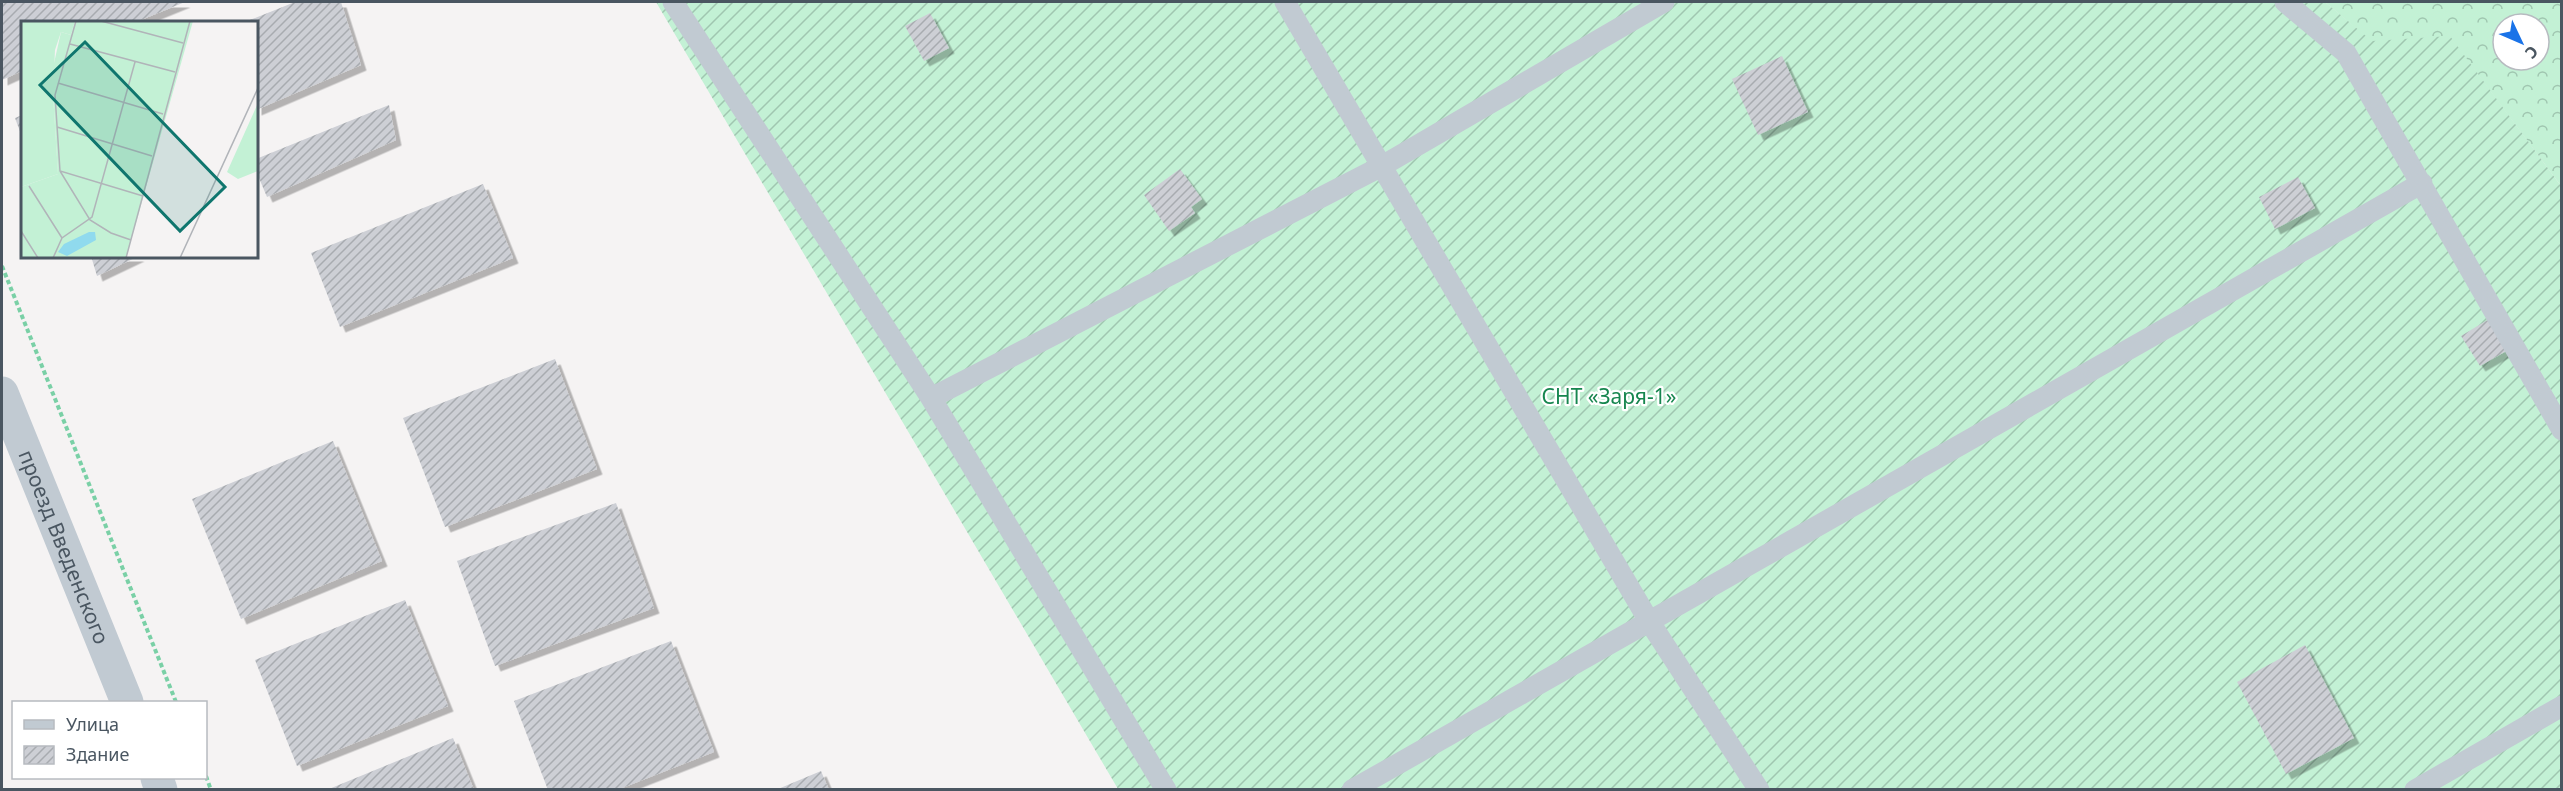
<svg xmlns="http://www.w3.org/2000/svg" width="2563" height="791" font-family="'Noto Sans',sans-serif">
<defs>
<pattern id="forest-crowns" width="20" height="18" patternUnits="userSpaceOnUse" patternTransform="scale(1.5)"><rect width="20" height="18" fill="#c3f1d5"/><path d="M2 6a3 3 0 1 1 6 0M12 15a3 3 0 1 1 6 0" fill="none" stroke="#a0c6b0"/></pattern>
<pattern id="garden-furrows" width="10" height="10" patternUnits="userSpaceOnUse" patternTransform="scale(1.5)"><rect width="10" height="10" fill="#c3f1d5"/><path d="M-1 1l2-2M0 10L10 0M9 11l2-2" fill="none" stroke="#a0c6b0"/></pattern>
<pattern id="building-hatch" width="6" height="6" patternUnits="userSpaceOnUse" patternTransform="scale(1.5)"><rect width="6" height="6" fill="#cdcfd5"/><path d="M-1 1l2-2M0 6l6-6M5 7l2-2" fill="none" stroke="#a8abb0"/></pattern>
<filter id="shadow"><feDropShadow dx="5.5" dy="5.5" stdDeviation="0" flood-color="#0004"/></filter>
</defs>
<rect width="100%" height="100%" fill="#f5f3f3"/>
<!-- forest -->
<path fill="url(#forest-crowns)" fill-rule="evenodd" d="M2325,2H2561V186L2450,37L2372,42ZM2503,24H2539V60H2503Z"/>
<!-- garden -->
<path fill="url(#garden-furrows)" d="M656,2H2325L2372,41L2450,36L2561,186V789H1118Z"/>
<!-- building -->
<path fill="url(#building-hatch)" filter="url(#shadow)" d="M2,2H185L136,22H22V71L2,80Z
M295,2H341L361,65L256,110V22H245Z
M930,13L949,48L924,61L905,26Z
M1782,56L1808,112L1758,135L1732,79Z
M389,105L396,140L267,197L256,171V159Z
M22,115V137L15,118Z
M1180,169L1202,199L1191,207L1195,213L1169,231L1144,195Z
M2298,177L2315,208L2275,229L2259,197Z
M483,184L513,258L340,327L311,253Z
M91,256H139L97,276Z
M2489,319L2508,350L2480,366L2461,336Z
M555,359L597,469L445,527L403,418Z
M333,441L382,561L241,619L192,499Z
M616,503L654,608L495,666L457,561Z
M405,600L448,706L297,766L255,660Z
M671,641L714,752L617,790H548L514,701Z
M2305,645L2354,738L2286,774L2237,682Z
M453,738L474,790H329V789Z
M821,771L829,790H778V789Z"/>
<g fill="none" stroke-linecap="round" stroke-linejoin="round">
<!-- path -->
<path stroke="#7ad0a6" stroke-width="4" stroke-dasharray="4.5 3" stroke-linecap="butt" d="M2,266L176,702
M206,776L211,790"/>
<!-- service -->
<path stroke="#c1cad2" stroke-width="21" d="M673,2L931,398L1166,790
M1285,2L1649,621L1759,790
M2285,2L2346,53L2562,430
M931,398L1382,166L1664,2
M1352,790L2422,183
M2415,790L2562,706"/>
<!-- tertiary -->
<g stroke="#c1cad2" stroke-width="33">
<path id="s1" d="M2,393L127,702"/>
<path d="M157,778L161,790"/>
</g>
</g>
<g text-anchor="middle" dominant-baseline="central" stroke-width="4.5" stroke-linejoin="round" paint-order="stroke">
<!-- park labels -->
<g font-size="21" fill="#17864f" stroke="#fff">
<text x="1609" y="396">СНТ «Заря-1»</text>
</g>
<!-- street labels -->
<g font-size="21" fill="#4a5661" stroke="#fff">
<text stroke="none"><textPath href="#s1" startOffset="166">проезд Введенского</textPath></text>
</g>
</g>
<!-- overview -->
<g transform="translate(21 21)">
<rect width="237" height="237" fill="#f5f3f3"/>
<path d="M0,0H54L50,14L40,11L34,29L32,73L37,153L0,166ZM237,82V150L217,158L206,151Z" fill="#c3f1d5"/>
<path d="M54,0H172L105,237H0V166L37,153L32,73L27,69L40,11L50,14Z" fill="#c3f1d5"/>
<path d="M68,211H74L75,219L46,235L37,231L43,223Z" fill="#90daee"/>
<path fill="none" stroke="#b1b4b9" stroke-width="1.5" d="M55,0L34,74L39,150L122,175M80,0L162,22M49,23L154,51M37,62L142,93M36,106L131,135M39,150L69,199L90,212L110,219M8,165L41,217M0,210L17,237M32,237L41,217L71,196L114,41M105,237L169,0M159,237L237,67"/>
<path fill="#0f766e" fill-opacity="0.15" stroke="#0f766e" stroke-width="3" d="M64,21L204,166L159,210L19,64Z"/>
<rect width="237" height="237" fill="none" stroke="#4a5661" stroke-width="3"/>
</g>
<!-- border -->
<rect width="2563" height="791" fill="none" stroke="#4a5661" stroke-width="6"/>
<!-- legend -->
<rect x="12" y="701" width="195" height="78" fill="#ffffff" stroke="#b7bbc0" stroke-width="1.5"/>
<rect x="24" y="720" width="30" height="9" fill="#c1cad2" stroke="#b7bbc0" stroke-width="1.5"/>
<text x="66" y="731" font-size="18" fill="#4a5661">Улица</text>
<rect x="24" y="746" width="30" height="18" fill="url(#building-hatch)" stroke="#b7bbc0" stroke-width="1.5"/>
<text x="66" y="761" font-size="18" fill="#4a5661">Здание</text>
<!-- north arrow -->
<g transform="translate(2521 42) rotate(134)"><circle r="28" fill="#ffffff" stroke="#b7bbc0" stroke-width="1.5"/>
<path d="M0-4.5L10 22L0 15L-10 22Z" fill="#1a73e8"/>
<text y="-9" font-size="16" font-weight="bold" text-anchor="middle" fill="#4a5661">С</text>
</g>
</svg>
